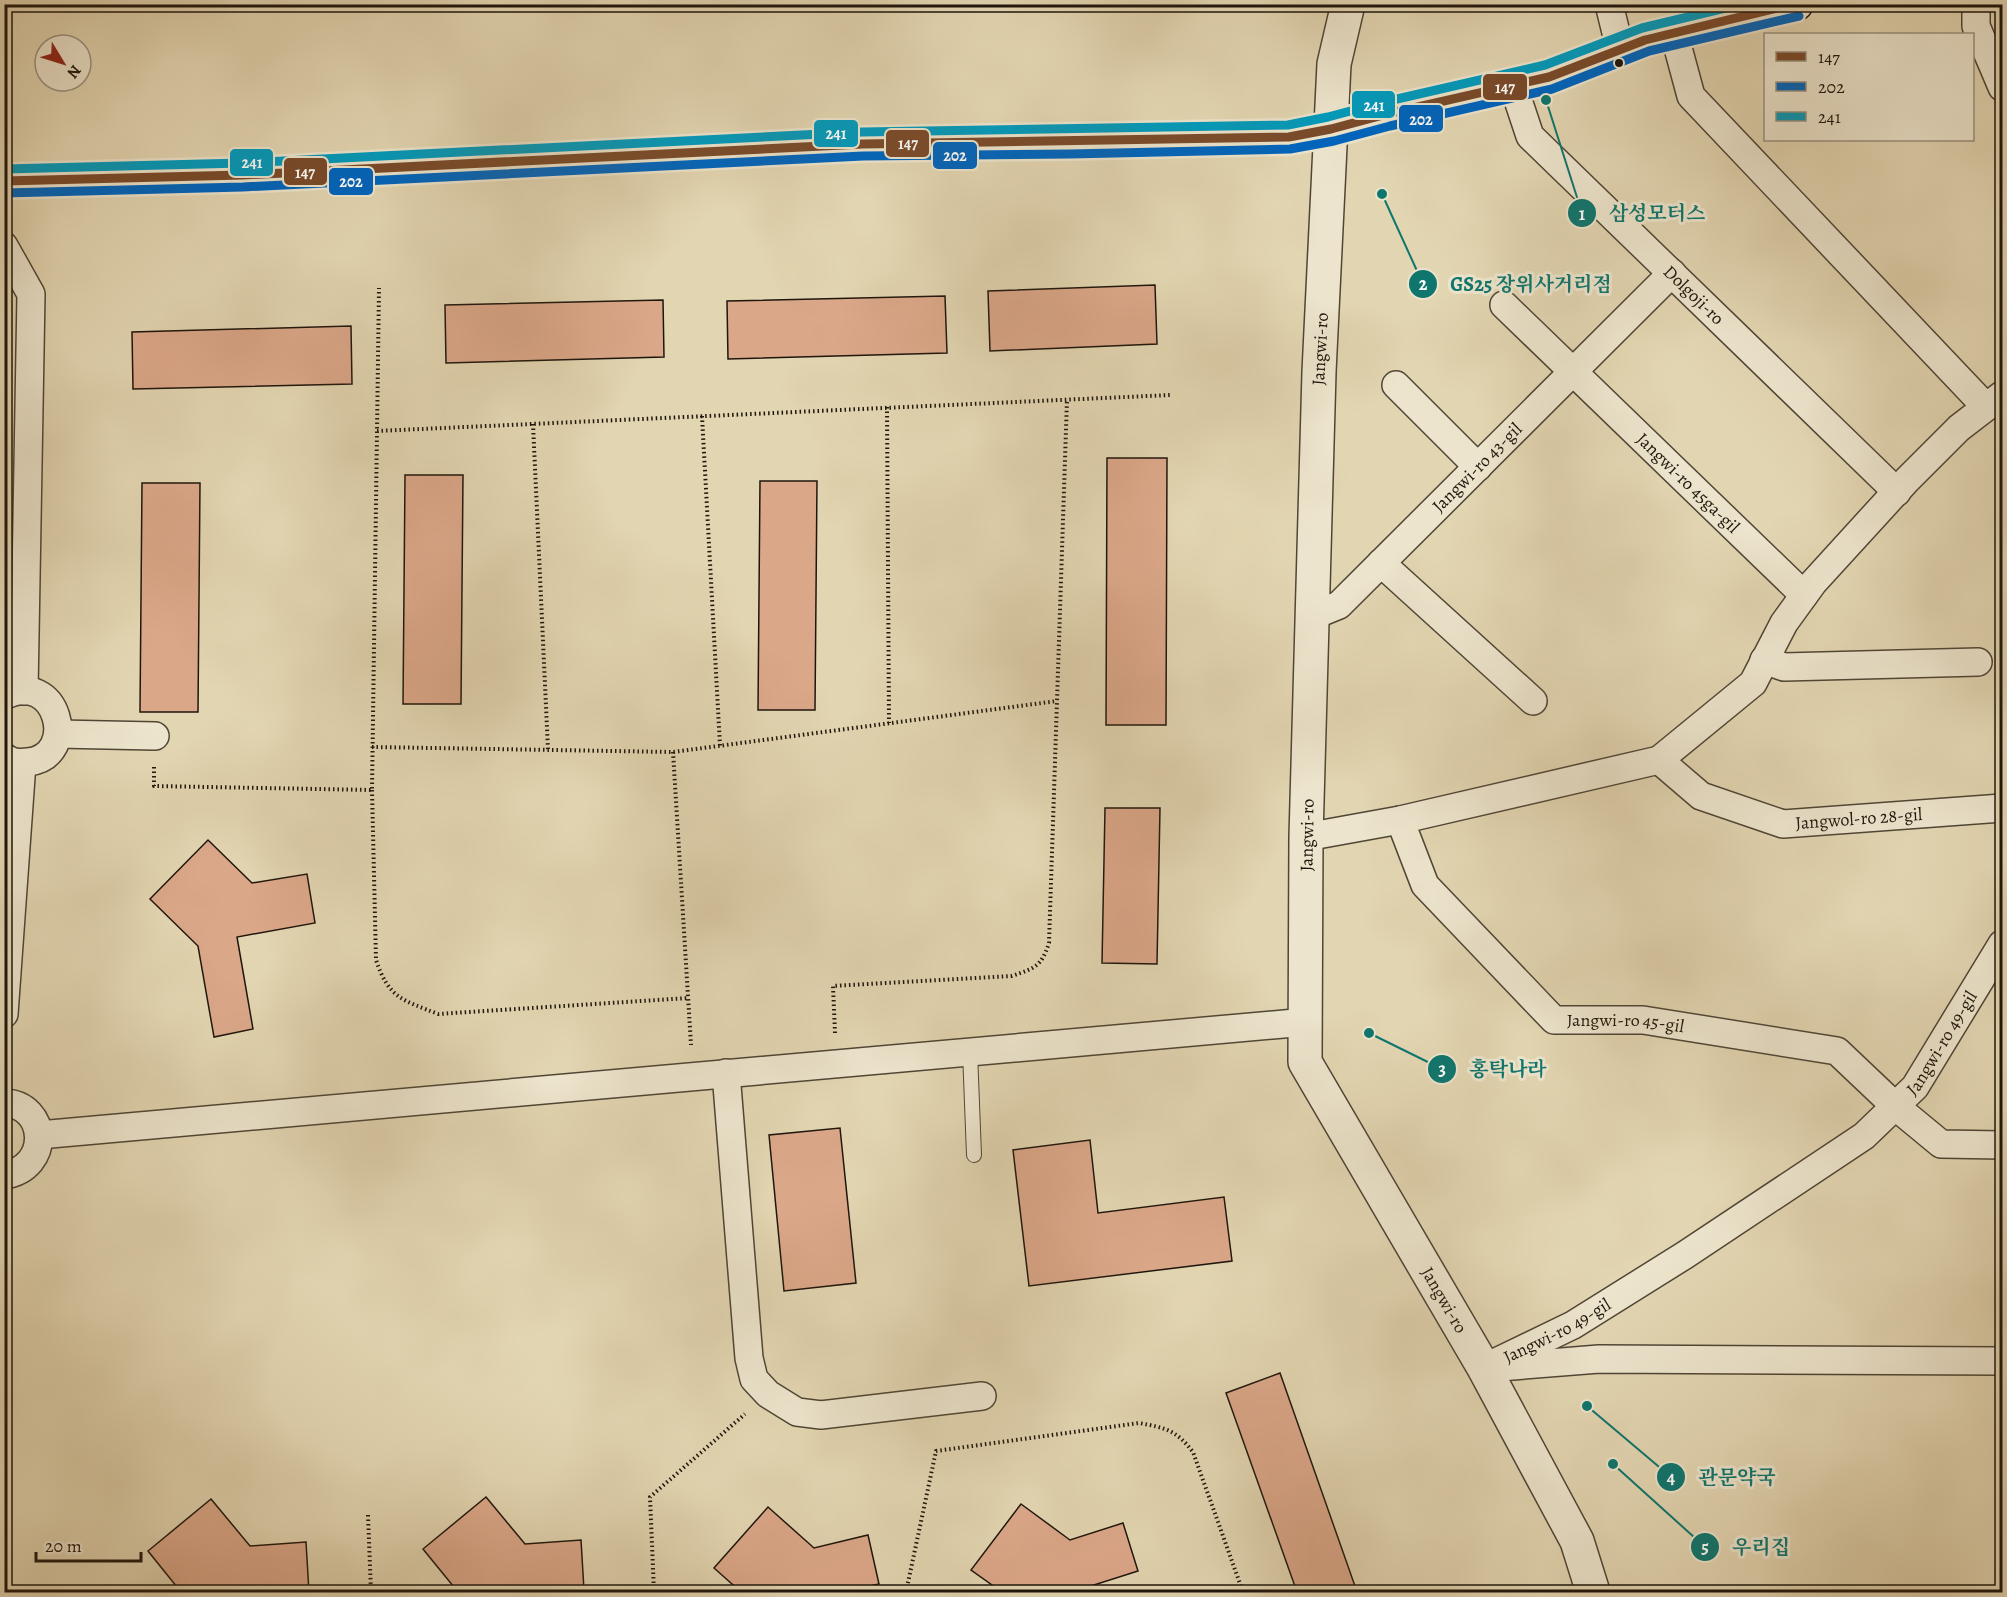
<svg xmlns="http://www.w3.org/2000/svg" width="2007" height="1597" font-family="Alegreya,'Noto Serif KR',serif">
<rect width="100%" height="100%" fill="#e2d5b1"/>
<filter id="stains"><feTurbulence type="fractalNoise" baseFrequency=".00333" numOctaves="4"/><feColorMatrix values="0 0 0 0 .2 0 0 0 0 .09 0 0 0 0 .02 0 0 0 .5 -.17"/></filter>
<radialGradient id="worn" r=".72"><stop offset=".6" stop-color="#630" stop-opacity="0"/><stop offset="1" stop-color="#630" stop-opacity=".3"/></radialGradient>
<!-- building -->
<path fill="#dba789" stroke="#1e160d" stroke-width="1.5" d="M1155,285L1157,344L990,351L988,291Z
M945,296L947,353L728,359L727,301Z
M663,300L664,357L446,363L445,305Z
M351,326L352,384L133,389L132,332Z
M1107,458H1167L1166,725H1106Z
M405,475H463L461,704H403Z
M760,481H817L815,710H758Z
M142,483H200L198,712H140Z
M1105,808H1160L1157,964L1102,963Z
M208,840L252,883L307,874L315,923L237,937L253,1029L214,1037L198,946L150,899Z
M840,1128L856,1283L784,1291L769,1135Z
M1090,1140L1098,1213L1224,1197L1232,1261L1029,1286L1013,1150Z
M1280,1373L1356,1589L1346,1592H1297L1226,1393Z
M486,1497L525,1544L581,1540L584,1590L546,1592H458L423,1549Z
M211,1499L250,1546L306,1542L309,1592H181L148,1551Z
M1021,1504L1070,1540L1123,1523L1138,1571L1072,1592H1002L971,1570Z
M768,1507L814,1548L868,1535L879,1584L842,1592H741L714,1568Z"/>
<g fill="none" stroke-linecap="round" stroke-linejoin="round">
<!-- service casing -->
<g stroke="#4f4636" stroke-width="16">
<path id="service" d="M970,1052L974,1155"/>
</g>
<!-- minor casing -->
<g stroke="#4f4636" stroke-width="30">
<g id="minor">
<path d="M1609,4L1620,49"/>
<path d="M1976,4V26L2002,87"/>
<path d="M1674,33L1691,96L1986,407"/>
<path id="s1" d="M1513,85L1530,136L1897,492"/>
<path d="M4,246L31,294L24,691"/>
<path id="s2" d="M1504,305L1804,595"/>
<path d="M1396,385L1478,467"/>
<path d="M1381,563L1533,701"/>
<path id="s3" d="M1312,616L1339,605L1672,273"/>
<path d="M1764,660L1784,667L1978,662"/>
<path d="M4,696C57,668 81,756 28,762C20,763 12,763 6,758"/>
<path d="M58,734L155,736"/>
<path id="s4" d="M1659,760L1701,796L1783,824L2002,808"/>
<path id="s5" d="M1400,820L1425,885L1554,1020H1643L1837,1051L1895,1106L1941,1144L2002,1145"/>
<path d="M1306,837L1400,820L1659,760L1753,683L1784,623L1813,583L1907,480L1959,428L2002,395"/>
<path d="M4,1014L22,763"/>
<path d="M726,1073L749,1358L754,1379L768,1394L797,1412L821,1415L982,1396"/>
<path d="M4,1103C48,1104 52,1168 4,1175"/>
<path d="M39,1135L1306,1022"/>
<path d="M1500,1367L1599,1359L2002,1361"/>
<path id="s6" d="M1484,1368L1573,1325L1685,1255L1864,1136L1915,1087L2002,944"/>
</g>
</g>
<!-- tertiary casing -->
<g stroke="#4f4636" stroke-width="36">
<g id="tertiary">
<path id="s7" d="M1348,4L1334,64L1319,372L1306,837L1305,1062L1484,1368L1577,1541L1593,1592"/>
</g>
</g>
<!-- secondary casing -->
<g stroke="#1e160d" stroke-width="36">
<path id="secondary" d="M4,181L242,175L863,144L1070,142L1289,137L1331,129L1387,114L1549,77L1645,40L1796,4"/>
</g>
<!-- path -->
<path stroke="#1e160d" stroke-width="4" stroke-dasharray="1.5 3" stroke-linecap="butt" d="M887,407L889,723
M702,416L720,746
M533,424L548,750
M377,431L1170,395
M372,747L673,752L1057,701
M673,752L691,1045
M154,767V786L372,790L379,288
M372,790L376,960C389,999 403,1000 438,1014L688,998
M835,1033L833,986L1012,976C1035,968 1041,967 1049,943L1067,399
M368,1515L371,1592
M654,1592L650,1497L745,1414
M906,1592L936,1451L1139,1423C1166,1428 1176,1430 1193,1452L1243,1592"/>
<!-- service -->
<use href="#service" stroke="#ece4cc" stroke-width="14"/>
<!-- minor -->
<use href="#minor" stroke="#ece4cc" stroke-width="27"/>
<!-- tertiary -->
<use href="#tertiary" stroke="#ece4cc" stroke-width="33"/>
<!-- secondary -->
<use href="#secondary" stroke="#ece4cc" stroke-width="33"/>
<!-- bus-1 casing -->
<g stroke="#ece4cc" stroke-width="14">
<path id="bus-1" d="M4,181L242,175L863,144L1289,137L1331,129L1387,114L1549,77L1645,40L1794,4"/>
</g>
<!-- bus-2 casing -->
<g stroke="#ece4cc" stroke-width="14">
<path id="bus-2" d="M4,193L243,187L863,156L1070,154L1290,149L1334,141L1390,126L1552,89L1649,51L1799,16"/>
</g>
<!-- bus-3 casing -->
<g stroke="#ece4cc" stroke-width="14">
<path id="bus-3" d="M4,169L242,163L862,132L1288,125L1328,117L1384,102L1545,65L1642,28L1742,4"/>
</g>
<!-- bus-1 -->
<use href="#bus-1" stroke="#7a4b2a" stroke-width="9"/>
<!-- bus-2 -->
<use href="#bus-2" stroke="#0065bd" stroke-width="9"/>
<!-- bus-3 -->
<use href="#bus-3" stroke="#039abb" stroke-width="9"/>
</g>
<!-- markers -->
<circle fill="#1e160d" stroke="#ece4cc" stroke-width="2" cx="1619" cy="63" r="5"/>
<g text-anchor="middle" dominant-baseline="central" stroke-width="6" stroke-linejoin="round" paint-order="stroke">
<!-- street labels -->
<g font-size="18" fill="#1e160d" stroke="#ece4cc">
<text stroke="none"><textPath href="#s1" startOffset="282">Dolgoji-ro</textPath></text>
<text transform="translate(1320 349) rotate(-87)">Jangwi-ro</text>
<text stroke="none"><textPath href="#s3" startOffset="224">Jangwi-ro 43-gil</textPath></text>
<text stroke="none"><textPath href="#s2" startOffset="256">Jangwi-ro 45ga-gil</textPath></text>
<text stroke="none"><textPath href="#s4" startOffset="218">Jangwol-ro 28-gil</textPath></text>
<text transform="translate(1307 835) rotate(-89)">Jangwi-ro</text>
<text stroke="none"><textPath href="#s5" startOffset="328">Jangwi-ro 45-gil</textPath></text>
<text stroke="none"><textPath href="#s6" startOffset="568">Jangwi-ro 49-gil</textPath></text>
<text stroke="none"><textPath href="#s7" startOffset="1336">Jangwi-ro</textPath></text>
<text stroke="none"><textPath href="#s6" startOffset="82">Jangwi-ro 49-gil</textPath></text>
</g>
</g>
<!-- callouts -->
<path fill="none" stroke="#0f766e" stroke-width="2" d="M1546 100L1582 213M1382 194L1423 284M1369 1033L1442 1069M1587 1406L1671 1477M1613 1464L1705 1547"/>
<g fill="#0f766e" stroke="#ece4cc" stroke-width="2">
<circle cx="1546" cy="100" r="6"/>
<circle cx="1382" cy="194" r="6"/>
<circle cx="1369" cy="1033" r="6"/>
<circle cx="1587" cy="1406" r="6"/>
<circle cx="1613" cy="1464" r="6"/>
<circle cx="1582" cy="213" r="15"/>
<circle cx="1423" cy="284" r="15"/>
<circle cx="1442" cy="1069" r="15"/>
<circle cx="1671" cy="1477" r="15"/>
<circle cx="1705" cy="1547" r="15"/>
</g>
<g font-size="18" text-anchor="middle" font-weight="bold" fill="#fff">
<text x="1582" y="220">1</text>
<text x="1423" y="290">2</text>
<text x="1442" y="1075">3</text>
<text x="1671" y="1483">4</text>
<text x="1705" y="1553">5</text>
</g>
<g font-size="20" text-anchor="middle" font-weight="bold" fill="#0f766e" stroke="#ece4cc" stroke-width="6" stroke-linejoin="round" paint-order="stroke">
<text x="1657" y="220">삼성모터스</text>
<text x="1531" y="291">GS25 장위사거리점</text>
<text x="1508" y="1076">홍탁나라</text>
<text x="1737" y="1484">관문약국</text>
<text x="1761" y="1554">우리집</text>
</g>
<g stroke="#ece4cc" stroke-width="2">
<rect x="1482" y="73" width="46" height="28" rx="6" fill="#7a4b2a"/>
<rect x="1351" y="90" width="45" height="29" rx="6" fill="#039abb"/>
<rect x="1398" y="104" width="46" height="29" rx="6" fill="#0065bd"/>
<rect x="813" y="119" width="46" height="29" rx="6" fill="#039abb"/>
<rect x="885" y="129" width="45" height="29" rx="6" fill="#7a4b2a"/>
<rect x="932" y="141" width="46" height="29" rx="6" fill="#0065bd"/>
<rect x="229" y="148" width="45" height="29" rx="6" fill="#039abb"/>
<rect x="283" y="157" width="45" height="29" rx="6" fill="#7a4b2a"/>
<rect x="328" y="167" width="46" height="29" rx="6" fill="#0065bd"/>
</g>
<g font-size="16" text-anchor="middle" font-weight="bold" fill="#fff">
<text x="1505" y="93">147</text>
<text x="1374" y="111">241</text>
<text x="1421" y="125">202</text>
<text x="836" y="139">241</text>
<text x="908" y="149">147</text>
<text x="955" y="161">202</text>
<text x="252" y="168">241</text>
<text x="305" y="178">147</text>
<text x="351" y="187">202</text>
</g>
<!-- margin -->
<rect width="2007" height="1597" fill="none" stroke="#e2d5b1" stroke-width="24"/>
<rect x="6" y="6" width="1995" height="1585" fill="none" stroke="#1e160d" stroke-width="3"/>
<rect x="12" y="12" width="1983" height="1573" fill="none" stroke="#1e160d" stroke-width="1.5"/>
<!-- legend -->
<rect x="1764" y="33" width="210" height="108" fill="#ece4cc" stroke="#9a9280" stroke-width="1.5"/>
<rect x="1776" y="52" width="30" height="9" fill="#7a4b2a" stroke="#9a9280" stroke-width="1.5"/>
<text x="1818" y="63" font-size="18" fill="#1e160d">147</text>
<rect x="1776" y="82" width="30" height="9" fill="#0065bd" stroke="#9a9280" stroke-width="1.5"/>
<text x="1818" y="93" font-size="18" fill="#1e160d">202</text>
<rect x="1776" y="112" width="30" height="9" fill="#039abb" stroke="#9a9280" stroke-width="1.5"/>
<text x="1818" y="123" font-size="18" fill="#1e160d">241</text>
<!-- north arrow -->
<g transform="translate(63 63) rotate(128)"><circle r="28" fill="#ece4cc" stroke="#9a9280" stroke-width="1.5"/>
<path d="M0-4.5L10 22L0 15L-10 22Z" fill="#8f2418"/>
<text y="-9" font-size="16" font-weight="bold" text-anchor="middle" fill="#1e160d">N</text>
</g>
<!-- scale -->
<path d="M36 1552v9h105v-9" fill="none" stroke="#1e160d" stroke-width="3"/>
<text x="45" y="1552" font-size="18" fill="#1e160d" stroke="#ece4cc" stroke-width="4.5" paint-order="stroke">20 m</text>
<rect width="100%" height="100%" filter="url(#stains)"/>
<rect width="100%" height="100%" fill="url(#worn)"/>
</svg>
